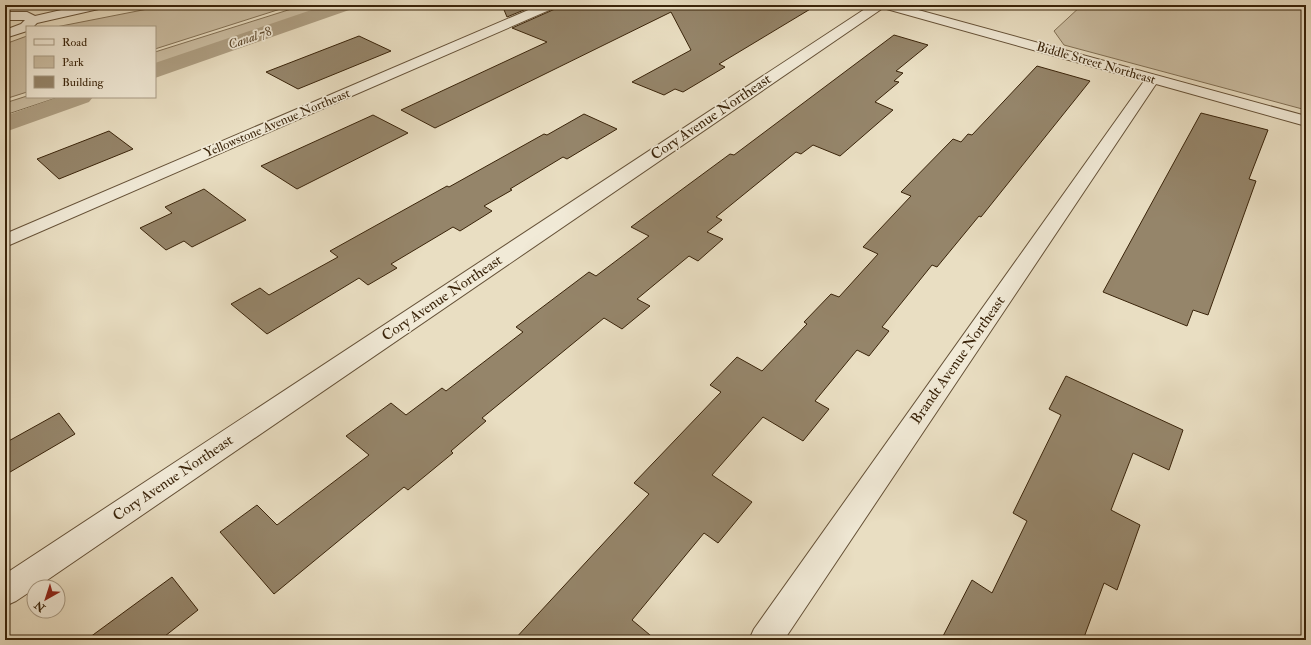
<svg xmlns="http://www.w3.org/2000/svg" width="1311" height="645" font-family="'IM FELL Double Pica',serif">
<rect width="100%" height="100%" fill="#e9dec2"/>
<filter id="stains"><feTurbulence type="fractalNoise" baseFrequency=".005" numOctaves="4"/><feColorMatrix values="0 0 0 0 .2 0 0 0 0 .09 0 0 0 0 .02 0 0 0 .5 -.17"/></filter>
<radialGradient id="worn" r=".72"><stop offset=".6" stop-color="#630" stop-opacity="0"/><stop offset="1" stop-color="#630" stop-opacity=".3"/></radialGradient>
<!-- green -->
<path fill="#cbbea3" stroke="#827156" d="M168,5H293L155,49V27H56Z
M304,5H332L155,65V52Z
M1082,5H1306V110L1064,45L1054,31Z
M27,36V92L5,99V44Z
M27,96V97H59L5,115V103Z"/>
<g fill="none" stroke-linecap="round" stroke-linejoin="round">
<!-- canal -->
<path fill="#ae9f83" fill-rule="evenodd" d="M326,5H355L352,9L155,78V63Z
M58,97H93L89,102L5,132V116Z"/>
</g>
<!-- building -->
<path fill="#95856a" stroke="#3a240a" d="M502,5H536L507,17Z
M557,5H817L719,64L725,67L683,92L675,89L664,95L632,82L691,50L671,12L435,128L401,110L547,42L512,28L555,9Z
M894,35L928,45L896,71L903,73L894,81L899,82L875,102L893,110L840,156L813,145L801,154L796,152L716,217L722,220L707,232L723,239L698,261L689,256L637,299L650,306L622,329L604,318L482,418L486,421L451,451L453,453L408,490L404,487L274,594L220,532L257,505L277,525L369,455L346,436L391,403L406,415L442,388L446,391L523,332L516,327L589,272L596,276L649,236L631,227L730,154L734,155Z
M359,36L391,51L298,89L266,72Z
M1037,66L1090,81L981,217L979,216L937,267L932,265L882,327L889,331L869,356L857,350L815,401L829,409L803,441L763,417L712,475L752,502L718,543L704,533L632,620L656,640H514L649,494L634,483L721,392L710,385L737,357L762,371L807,324L804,322L831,294L839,297L878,254L863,247L911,196L901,192L953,139L961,142L968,134L972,135Z
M1201,113L1268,130L1249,179L1256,181L1208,315L1193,310L1187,326L1103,292Z
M584,114L617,129L567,159L563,157L510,189L512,190L484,206L492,211L460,231L453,227L391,264L397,268L368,285L359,278L267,334L231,304L260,288L269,295L338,257L330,251L447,186L449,187L544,134L547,135Z
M373,115L408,133L297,189L261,166Z
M109,131L133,149L59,179L37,159Z
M204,189L246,220L192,247L184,241L166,250L140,228L172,213L165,207Z
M1066,376L1183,430L1169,470L1133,453L1111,510L1140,525L1117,590L1104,583L1083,640H941L972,580L992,593L1027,521L1013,513L1061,415L1049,409Z
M59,413L75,434L5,475V443Z
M172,577L198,610L160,640H86Z"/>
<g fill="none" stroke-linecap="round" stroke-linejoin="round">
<!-- minor casing -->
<g stroke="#665238" stroke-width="2">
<path id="minor" d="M83,5H105L103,8L37,23L33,27H27V31L5,38V30L21,24L25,20H5V12H27L35,16Z
M540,5H556L554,8L5,247V234Z
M871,5H900L1306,116V126L1156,84L784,640H749L754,629L1144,81L883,8L37,587H34V589L16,601L5,606V574Z"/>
</g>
<!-- minor -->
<use href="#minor" fill="#f1ead7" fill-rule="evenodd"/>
</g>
<g text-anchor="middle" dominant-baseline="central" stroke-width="3.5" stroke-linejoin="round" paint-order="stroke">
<!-- far-water labels -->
<g font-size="13" font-style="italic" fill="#5d492e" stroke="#f1ead7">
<text transform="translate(250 38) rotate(-19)">Canal 78</text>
</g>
<!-- far-street labels -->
<g font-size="13" fill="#3a240a" stroke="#f1ead7">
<text transform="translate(1096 63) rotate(16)">Biddle Street Northeast</text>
<text transform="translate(277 123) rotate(-23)">Yellowstone Avenue Northeast</text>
</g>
<!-- street labels -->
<g font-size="15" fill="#3a240a" stroke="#f1ead7">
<text transform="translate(711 117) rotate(-34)">Cory Avenue Northeast</text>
<text transform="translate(442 298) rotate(-34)">Cory Avenue Northeast</text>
<text transform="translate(958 360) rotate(-55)">Brandt Avenue Northeast</text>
<text transform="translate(173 478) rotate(-34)">Cory Avenue Northeast</text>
</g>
</g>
<!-- margin -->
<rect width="1311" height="645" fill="none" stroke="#e9dec2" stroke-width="20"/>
<rect x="6" y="6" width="1299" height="633" fill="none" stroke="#3a240a" stroke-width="2"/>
<rect x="10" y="10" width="1291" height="625" fill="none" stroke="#3a240a"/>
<!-- legend -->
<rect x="26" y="26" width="130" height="72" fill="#f1ead7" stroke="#a89b85"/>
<rect x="34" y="39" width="20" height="6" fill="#f1ead7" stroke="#a89b85"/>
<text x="62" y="46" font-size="12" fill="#3a240a">Road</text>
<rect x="34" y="56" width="20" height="12" fill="#cbbea3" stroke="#a89b85"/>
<text x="62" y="66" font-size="12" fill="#3a240a">Park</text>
<rect x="34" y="76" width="20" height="12" fill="#95856a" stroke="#a89b85"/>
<text x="62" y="86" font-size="12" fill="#3a240a">Building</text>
<!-- north arrow -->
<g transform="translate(46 599) rotate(219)"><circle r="19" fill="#f1ead7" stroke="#a89b85"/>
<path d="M0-3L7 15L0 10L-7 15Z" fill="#8f2418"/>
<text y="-6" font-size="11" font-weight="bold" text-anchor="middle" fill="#3a240a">N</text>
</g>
<rect width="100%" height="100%" filter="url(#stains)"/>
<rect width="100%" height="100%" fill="url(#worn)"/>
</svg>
